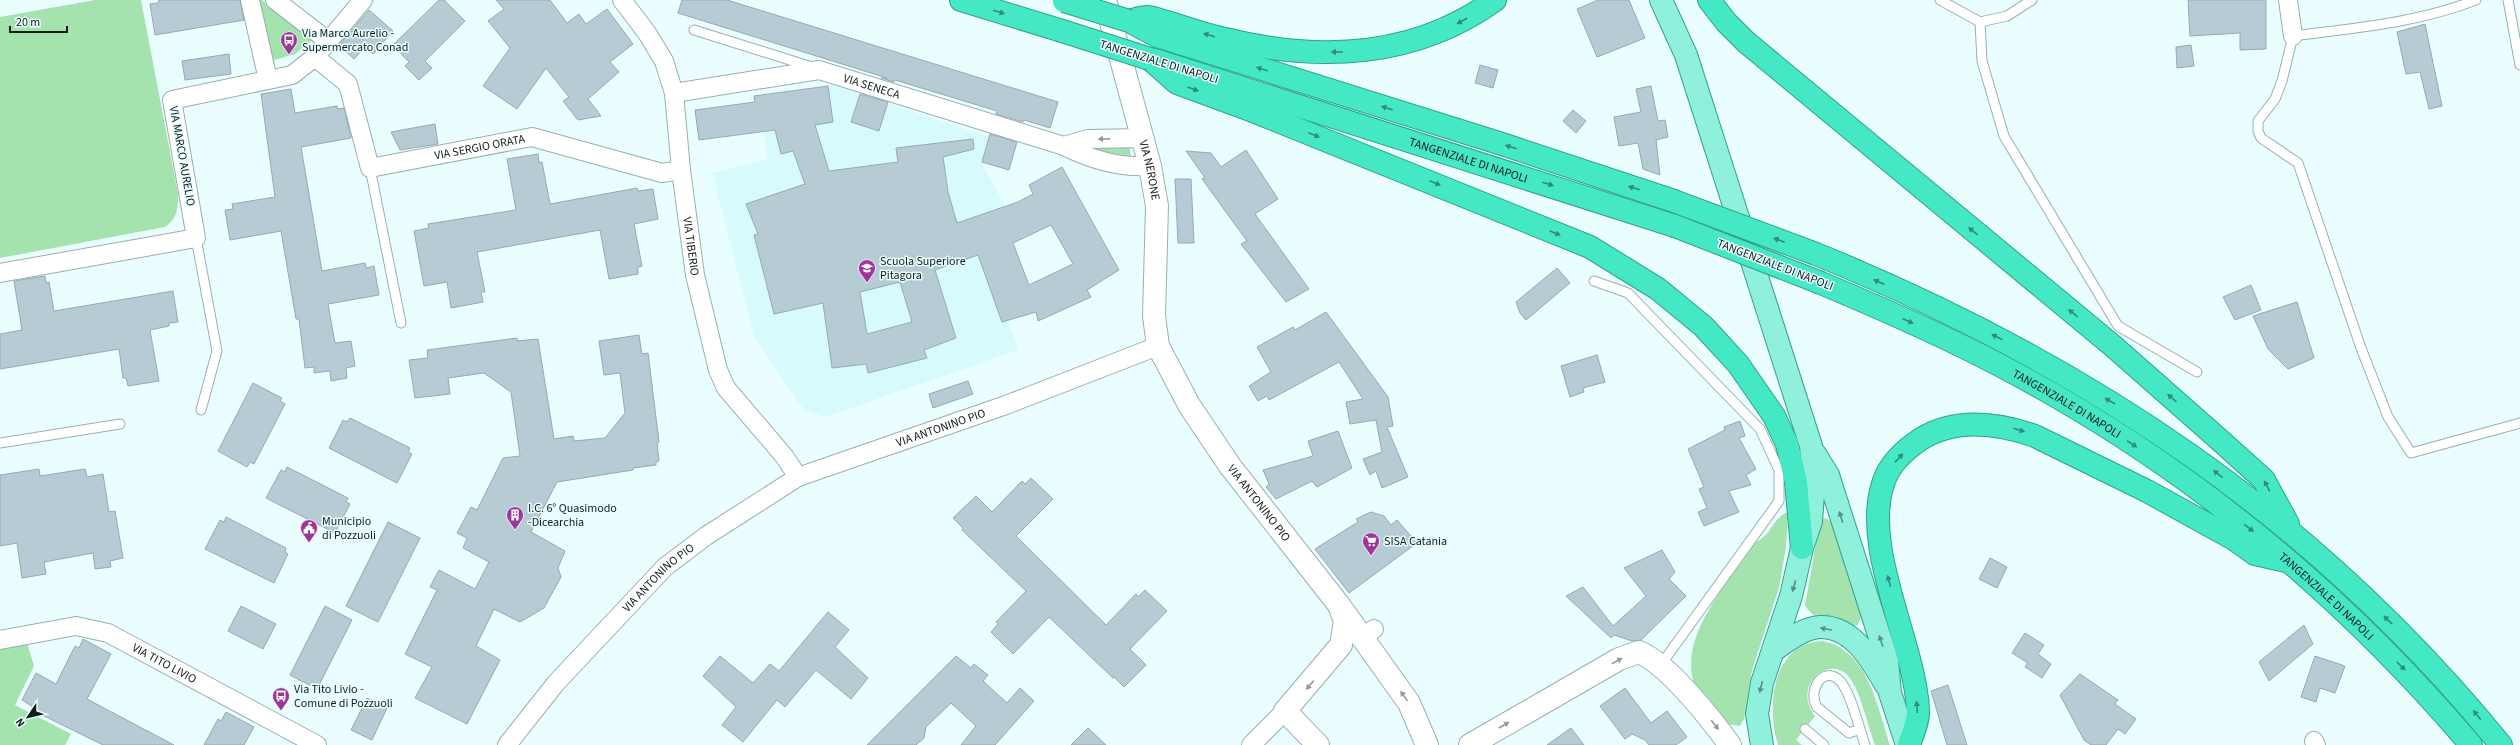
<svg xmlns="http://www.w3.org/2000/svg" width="2520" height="745" font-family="'Source Sans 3',sans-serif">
<rect width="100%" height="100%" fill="#eafeff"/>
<!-- built -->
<path fill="#d7fafb" d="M836,86L992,138L983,166L1006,207L972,230L1019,350L825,417L804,410L754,337L712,173L768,159L758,97Z"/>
<!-- green -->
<path fill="#a4e2ae" d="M95,0H141L178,194C178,208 178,218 165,227L0,258V17Z
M257,0H262L312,41L295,54L271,61Z
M1129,145L1131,156L1082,148Z
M1788,512L1786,547L1779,588L1752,670L1744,719L1740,726L1726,724L1695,686C1676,637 1730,581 1756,542C1771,536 1773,517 1788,512Z
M1825,518L1833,522L1862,615L1858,625L1852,626C1835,622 1814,622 1805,605L1820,520Z
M1822,641C1868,649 1878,708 1890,745H1875C1868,726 1862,698 1852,681C1833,650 1790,684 1815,716L1796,740L1802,745H1778C1766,706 1772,644 1822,641Z
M27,643L34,666L15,705L71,734L65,745H0V648Z"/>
<!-- building -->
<path fill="#b7cbd4" stroke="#95a9b2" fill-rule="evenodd" d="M159,0H240L244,20L155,35L150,4L158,3Z
M439,0H444L465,21L425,61L432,68L419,80L405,66L409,62L393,45Z
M496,0H550L567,23L579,14L586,24L607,9L633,44L610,62L619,72L588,99L601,116L578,120L563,101L569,97L546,68L517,109L483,86L510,48L488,21L504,9Z
M682,0H727L1058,102L1050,128L1024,120L1023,122L996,114L997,111L895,80L894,82L881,78H887L678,13Z
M1598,0H1629L1645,38L1597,57L1577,9Z
M2188,0H2266V49L2240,50V33L2190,36Z
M369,10L393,31L373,54L365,47L354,59L339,45Z
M2425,24L2442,106L2429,109L2420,72L2406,74L2397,32Z
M2191,45L2194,66L2177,68L2176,47Z
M229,54L231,74L185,80L182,61Z
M1480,65L1498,70L1493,88L1475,83Z
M828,86L833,122L815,125L829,171L898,162L896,148L973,139L974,149L943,157L948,192L957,223L1018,202L1033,194L1029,185L1062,167L1119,270L1087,290L1091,297L1038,321L1036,312L1002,322L978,255L935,270L956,338L924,350L927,358L868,373L866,364L832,368L823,303L774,314L754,235L758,234L746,204L805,184L793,151L781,154L775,130L699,140L695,110L755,102L754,96ZM1051,225L1073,264L1029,285L1013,243ZM900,282L912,322L867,334L860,292Z
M1651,86L1658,121L1665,120L1668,137L1656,140L1660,175L1643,169L1638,143L1619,146L1614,117L1641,112L1636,89Z
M291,89L295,113L337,106L338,109L344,108L351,138L301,147L322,271L365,263L366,268L374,266L379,295L328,304L335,343L351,341L355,366L346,368L347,378L331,381L330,371L314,373V367L305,368L299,319H296L281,231L230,240L225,210L233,209L232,204L275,197L261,94Z
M860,94L888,102L879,131L851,122Z
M1573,110L1586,121L1576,133L1563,121Z
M435,124L438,144L400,150L391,132Z
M990,134L1017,142L1009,170L982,162Z
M1246,150L1278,199L1255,214L1309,289L1286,302L1241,244L1247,241L1202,179L1205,178L1186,151L1211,153L1221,167Z
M538,154L539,163L542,162L550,204L637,188L638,191L653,189L658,219L634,224L642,266L638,267V274L609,279L600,230L477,252L485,292H481L483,302L451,308L447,282L424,286L414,231L429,228L428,224L516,210L507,159Z
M1175,179H1191L1194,243H1178Z
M1557,268L1570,283L1526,320L1520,313L1516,302Z
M45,276L46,283L49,282L54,311L173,291L178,322L169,323V326L150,330L159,381L128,386L126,378H123L119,349L0,369V334L22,330L14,281Z
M2251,285L2261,310L2235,320L2223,297Z
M2297,302L2314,358L2288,369L2268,349L2253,316Z
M1326,312L1388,397L1393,426L1387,427L1408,477L1382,488L1376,471L1370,475L1363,459L1382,452L1376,420L1350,424L1346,402L1363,399L1339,362L1269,400L1267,396L1258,401L1249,386L1271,372L1257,347L1293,327L1295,330Z
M639,335L642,354L648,353L659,442L657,443L659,461L656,462V465L633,468V470L557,482L531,532L565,551L558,568L561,577L544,608L520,622L494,609L476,646L500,660L467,724L415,698L432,667L405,654L437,590L430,587L439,570L475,589L489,562L463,548L467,538L457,533L471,507L477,510L503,458L520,456L511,392L484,373L448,378L450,394L415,398L409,360L428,358L427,350L517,338V341L538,339L554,439L573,436L574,441L605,438L625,413L620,373L604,375L599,341Z
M1597,355L1605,382L1583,388L1584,392L1570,397L1561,366Z
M968,381L973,394L933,408L929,394Z
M253,383L282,398L280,401L285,404L254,464L250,462L247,467L218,451Z
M350,418L410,448L408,452L412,454L397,483L329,448L343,420L347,422Z
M1740,421L1745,436L1739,438L1756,469L1746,475L1751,485L1729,491L1739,512L1704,526L1698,512L1707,508L1699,489L1704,487L1688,449L1725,430L1724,427Z
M1338,431L1352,468L1317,487L1312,481L1276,499L1266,487L1269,484L1263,470L1313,456L1308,441Z
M287,467L348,498L346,502L350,504L335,533L266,498L281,470L285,472Z
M39,469L40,476L85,469L87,477L103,474L109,512L115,511L123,558L110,561L111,567L95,569L93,553L44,562L46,574L22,578L17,543L0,546V475Z
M1031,478L1053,499L1016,536L1106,625L1136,594L1138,597L1145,590L1167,611L1130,649L1146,665L1124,687L1114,677L1113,678L1049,617L1013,654L991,632L998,624L996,622L1026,591L962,530L963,528L953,518L976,496L992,512L1022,481L1025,484Z
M1371,512L1384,516L1391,525L1397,520L1417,543L1349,593L1315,549L1358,522L1356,519Z
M226,517L286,548L285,552L288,554L274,583L205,549L220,520L224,522Z
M388,522L420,538L378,622L346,606Z
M1662,550L1675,572L1669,579L1686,596L1641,640L1632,641L1614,635L1611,638L1566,596L1583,587L1613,626L1646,596L1624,568Z
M1990,558L2007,567L1997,588L1979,579Z
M241,606L276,624L263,649L228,631Z
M325,606L352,620L317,689L290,675Z
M828,612L849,630L835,647L868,678L851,699L816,670L785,707L777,700L743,742L722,725L736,707L703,676L720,656L753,683L770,664L779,671Z
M2304,625L2313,644L2269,681L2259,662Z
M2025,633L2044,645L2038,654L2051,664L2042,678L2025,667L2028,663L2012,653Z
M83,639L111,654L87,699L174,745H103L32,710L33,707L22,700L36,673L56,684L75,646L79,648Z
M956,656L971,668L974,664L988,675L983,681L1007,703L1020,688L1034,701L995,745H961L976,726L951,703L926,727L924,738L916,745H867Z
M2315,656L2345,666L2335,693L2320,688L2316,702L2301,697Z
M2080,674L2118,700L2115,704L2136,719L2125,734L2118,729L2106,745H2091L2084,740L2060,695Z
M1948,685L1967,745H1947L1931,691Z
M1625,688L1651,723L1667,711L1687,737L1676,745H1649L1645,740L1632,734L1625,739L1600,706Z
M367,698L387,708L372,740L351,730Z
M226,712L254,727L244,745H204L218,719L221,721Z
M1088,728L1106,745H1071Z
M1571,728L1584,745H1547Z"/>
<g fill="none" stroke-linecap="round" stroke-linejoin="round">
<!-- service casing -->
<g stroke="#98afb0" stroke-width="11">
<path id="service" d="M1940,0L1980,22L2007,16L2032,0
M2476,0C2417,23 2355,28 2293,36L2282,81L2275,99L2258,121V131L2261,138L2298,163L2361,348L2388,417L2411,453L2520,423
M2508,0L2520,65
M1980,22L1982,61L2004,136L2118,326L2197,372
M694,30L812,67
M370,168L401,323
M196,238L217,351L201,410
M1594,281L1628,293L1760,429L1779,470V501L1660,666
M0,443L120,424
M1805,729L1824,745
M1860,729L1849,733L1817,707C1807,691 1823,664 1840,681C1850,690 1860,731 1865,745"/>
</g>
<!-- minor casing -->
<g stroke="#98afb0" stroke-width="20">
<g id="minor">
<path d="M250,0L268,80"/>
<path d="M275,0L328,41"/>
<path id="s1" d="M622,0L647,33L664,61L674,93L681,170L695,275L718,370L726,388L784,456L798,477"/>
<path d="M2288,0L2293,36"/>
<path id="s2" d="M315,57L348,84L370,168L532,137L662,173L681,170"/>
<path id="s3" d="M674,93L819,70L1064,146"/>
<path d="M1143,138L1088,139L1064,146C1090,159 1121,168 1150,166"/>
<path d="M0,273L196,238L172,100L292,75L315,57L363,0"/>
<path d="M1362,637L1374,629"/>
<path id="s4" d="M0,640L76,626L108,633L317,745"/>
<path d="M2314,741L2316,745"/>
<path id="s5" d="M507,745L556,683L665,567L706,536L798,477L1006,405L1158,346"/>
<path d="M1251,745L1285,711"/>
</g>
</g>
<!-- tertiary casing -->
<g stroke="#98afb0" stroke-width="24">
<g id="tertiary">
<path id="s6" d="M1105,0L1150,166L1157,206L1154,316L1158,346L1189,405L1230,466L1339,605L1409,703L1427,745"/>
<path d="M1318,745L1285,711L1341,645L1345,621L1340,608"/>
<path d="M1470,745L1619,659L1639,652C1668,664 1711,719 1730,745"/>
</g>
</g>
<!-- primary casing -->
<g stroke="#33a189" stroke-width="24">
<path id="primary" d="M1661,0L1686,55L1811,446L1814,481L1811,521L1802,548L1791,596L1762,683L1757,714L1762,745
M1815,454L1828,475L1887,660L1890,693L1907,745
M1774,650C1787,641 1803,628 1820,627C1853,626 1872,661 1886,685"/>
</g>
<!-- motorway casing -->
<g stroke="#33a189" stroke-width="24">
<g id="motorway">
<path d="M961,0L1059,30"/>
<path d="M1709,0L1726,22L1746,42L2113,346L2222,442L2264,480L2288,524"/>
<path d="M1132,20C1136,19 1142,17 1147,17C1153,17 1161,21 1167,22C1186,28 1206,35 1225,39C1319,62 1415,58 1495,0"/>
<path d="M1129,21L1157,36L1502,144L1671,200"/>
<path d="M1150,59L1177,83L1253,111L1590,247L1658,289L1703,326L1716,340L1738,364L1774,416L1787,444L1796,482L1802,548"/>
<path id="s7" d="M1155,60L1675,226"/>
<path d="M1816,254C2088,365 2314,516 2501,745"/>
<path id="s8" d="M1821,283C1883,309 1945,336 2005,368C2183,462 2340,591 2471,745"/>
<path d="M1909,745C1912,735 1919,721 1918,710C1915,643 1860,546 1884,481C1890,463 1906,449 1921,439C1957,417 1998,423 2035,436L2147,491L2234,539L2255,554L2286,561"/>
</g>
</g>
<!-- service -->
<use href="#service" stroke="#fff" stroke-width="9"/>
<!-- minor -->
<use href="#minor" stroke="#fff" stroke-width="18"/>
<!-- tertiary -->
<use href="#tertiary" stroke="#fff" stroke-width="22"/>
<!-- primary -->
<use href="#primary" stroke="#8ff1dc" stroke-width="22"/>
<!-- motorway -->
<use href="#motorway" stroke="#44e8c4" stroke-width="22"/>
<!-- motorway-bridge casing -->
<g stroke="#33a189" stroke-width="24" stroke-linecap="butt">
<path id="motorway-bridge" d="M1064,1L1129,21
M1059,30L1150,59
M1671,200L1816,254
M1675,226L1821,283"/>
</g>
<!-- motorway-bridge -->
<use href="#motorway-bridge" stroke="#44e8c4" stroke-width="22"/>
</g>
<!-- one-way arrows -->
<defs><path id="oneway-solid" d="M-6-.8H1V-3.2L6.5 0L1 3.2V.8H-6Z"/></defs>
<g fill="#2e8c78">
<use href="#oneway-solid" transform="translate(999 12) rotate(17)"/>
<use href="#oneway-solid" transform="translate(1462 21) rotate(150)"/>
<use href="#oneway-solid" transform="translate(1209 35) rotate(-164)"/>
<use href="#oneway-solid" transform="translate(1337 52) rotate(-180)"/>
<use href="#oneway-solid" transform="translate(1262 69) rotate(-163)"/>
<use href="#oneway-solid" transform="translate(1193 89) rotate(20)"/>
<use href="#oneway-solid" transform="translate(1387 108) rotate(-162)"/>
<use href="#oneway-solid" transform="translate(1314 135) rotate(22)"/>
<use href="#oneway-solid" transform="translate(1511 147) rotate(-162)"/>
<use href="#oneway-solid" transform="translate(1435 183) rotate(22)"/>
<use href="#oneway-solid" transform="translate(1548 184) rotate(18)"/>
<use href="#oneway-solid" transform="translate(1634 188) rotate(-162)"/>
<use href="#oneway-solid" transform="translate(1973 231) rotate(-141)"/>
<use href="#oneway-solid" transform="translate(1555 233) rotate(23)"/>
<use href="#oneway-solid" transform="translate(1779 240) rotate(-159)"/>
<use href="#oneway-solid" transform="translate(1879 282) rotate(-156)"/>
<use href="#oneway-solid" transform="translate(2073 313) rotate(-141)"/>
<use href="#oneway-solid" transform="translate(1908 321) rotate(25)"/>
<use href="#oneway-solid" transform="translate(1997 337) rotate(-153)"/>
<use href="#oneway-solid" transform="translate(2172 398) rotate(-139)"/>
<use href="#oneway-solid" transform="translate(2110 401) rotate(-149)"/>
<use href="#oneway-solid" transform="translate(2019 430) rotate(16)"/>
<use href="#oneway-solid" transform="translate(2132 444) rotate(33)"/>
<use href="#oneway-solid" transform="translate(1899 458) rotate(-47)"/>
<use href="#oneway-solid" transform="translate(2218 474) rotate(-143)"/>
<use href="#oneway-solid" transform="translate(2267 486) rotate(-118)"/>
<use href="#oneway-solid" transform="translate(2249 528) rotate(38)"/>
<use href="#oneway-solid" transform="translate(1889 581) rotate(-104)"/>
<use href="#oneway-solid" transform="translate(2388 620) rotate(-137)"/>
<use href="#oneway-solid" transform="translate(2401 666) rotate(45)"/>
<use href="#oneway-solid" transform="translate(1917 707) rotate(-94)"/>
<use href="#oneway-solid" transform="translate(2477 715) rotate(-129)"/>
</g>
<g fill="#959999">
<use href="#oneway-solid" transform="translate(1104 139) rotate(179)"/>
<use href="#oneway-solid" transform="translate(1617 661) rotate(-29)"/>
<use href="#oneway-solid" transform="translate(1310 685) rotate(130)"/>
<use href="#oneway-solid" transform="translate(1404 696) rotate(-125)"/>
<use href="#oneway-solid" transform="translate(1504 725) rotate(-30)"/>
<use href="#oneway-solid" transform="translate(1715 725) rotate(51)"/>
</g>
<g fill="#579186">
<use href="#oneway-solid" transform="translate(1841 517) rotate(-107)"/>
<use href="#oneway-solid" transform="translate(1794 586) rotate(105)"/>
<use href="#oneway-solid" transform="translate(1826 629) rotate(-170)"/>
<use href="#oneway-solid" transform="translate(1881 641) rotate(-108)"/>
<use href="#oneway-solid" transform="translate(1761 687) rotate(103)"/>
</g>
<!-- icons -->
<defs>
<g id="bus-pin" transform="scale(0.9)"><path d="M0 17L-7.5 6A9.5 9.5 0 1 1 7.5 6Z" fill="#9e369a" stroke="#eafeff"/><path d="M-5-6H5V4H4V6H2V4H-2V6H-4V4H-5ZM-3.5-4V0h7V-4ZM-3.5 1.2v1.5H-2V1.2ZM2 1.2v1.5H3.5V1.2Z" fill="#fff"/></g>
<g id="school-pin" transform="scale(0.9)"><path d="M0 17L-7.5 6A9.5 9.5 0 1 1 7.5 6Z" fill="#9e369a" stroke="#eafeff"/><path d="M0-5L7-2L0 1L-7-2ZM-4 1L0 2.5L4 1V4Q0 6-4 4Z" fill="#fff"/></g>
<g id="building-pin" transform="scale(0.9)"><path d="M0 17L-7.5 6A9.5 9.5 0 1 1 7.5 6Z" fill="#9e369a" stroke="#eafeff"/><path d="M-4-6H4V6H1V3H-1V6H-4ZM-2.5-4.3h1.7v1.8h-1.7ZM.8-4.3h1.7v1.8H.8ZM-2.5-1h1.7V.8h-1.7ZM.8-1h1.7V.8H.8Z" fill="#fff"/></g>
<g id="civic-pin" transform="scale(0.9)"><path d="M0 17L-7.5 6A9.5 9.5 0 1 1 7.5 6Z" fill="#9e369a" stroke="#eafeff"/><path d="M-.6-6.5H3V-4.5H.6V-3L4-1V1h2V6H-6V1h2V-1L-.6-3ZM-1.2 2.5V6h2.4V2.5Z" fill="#fff"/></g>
<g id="supermarket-pin" transform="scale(0.9)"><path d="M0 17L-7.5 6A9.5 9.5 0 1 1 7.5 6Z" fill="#9e369a" stroke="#eafeff"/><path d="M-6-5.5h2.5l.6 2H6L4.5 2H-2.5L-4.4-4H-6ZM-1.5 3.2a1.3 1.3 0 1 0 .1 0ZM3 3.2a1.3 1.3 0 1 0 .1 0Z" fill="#fff"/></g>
</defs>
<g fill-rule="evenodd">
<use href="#bus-pin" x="289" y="40"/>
<use href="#school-pin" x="867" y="268"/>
<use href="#building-pin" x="515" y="515"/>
<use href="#civic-pin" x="309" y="528"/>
<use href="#supermarket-pin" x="1371" y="541"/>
<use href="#bus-pin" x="281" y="696"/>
</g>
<g text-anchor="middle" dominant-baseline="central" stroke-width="3" stroke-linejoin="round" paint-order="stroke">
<!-- poi labels -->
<g font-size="12" fill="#131c1c" stroke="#eafeff" text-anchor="start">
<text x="302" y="33">Via Marco Aurelio -<tspan x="302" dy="14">Supermercato Conad</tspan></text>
<text x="880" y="261">Scuola Superiore<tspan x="880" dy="14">Pitagora</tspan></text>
<text x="528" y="508">I.C. 6° Quasimodo<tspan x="528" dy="14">-Dicearchia</tspan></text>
<text x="322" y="521">Municipio<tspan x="322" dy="14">di Pozzuoli</tspan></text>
<text x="1384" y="541">SISA Catania</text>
<text x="294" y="689">Via Tito Livio -<tspan x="294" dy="14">Comune di Pozzuoli</tspan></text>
</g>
<!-- street labels -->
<g font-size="12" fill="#131c1c" stroke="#eafeff">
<text transform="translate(1159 62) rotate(17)">TANGENZIALE DI NAPOLI</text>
<text stroke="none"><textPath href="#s3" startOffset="202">VIA SENECA</textPath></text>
<text stroke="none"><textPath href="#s2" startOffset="241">VIA SERGIO ORATA</textPath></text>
<text transform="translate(182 156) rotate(80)">VIA MARCO AURELIO</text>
<text stroke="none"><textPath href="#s7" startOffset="329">TANGENZIALE DI NAPOLI</textPath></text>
<text stroke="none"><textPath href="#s6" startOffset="176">VIA NERONE</textPath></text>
<text stroke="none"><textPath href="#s1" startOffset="262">VIA TIBERIO</textPath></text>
<text transform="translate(1775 265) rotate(21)">TANGENZIALE DI NAPOLI</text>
<text stroke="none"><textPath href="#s8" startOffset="274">TANGENZIALE DI NAPOLI</textPath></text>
<text stroke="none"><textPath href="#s5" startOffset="550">VIA ANTONINO PIO</textPath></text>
<text stroke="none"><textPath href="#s6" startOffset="540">VIA ANTONINO PIO</textPath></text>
<text stroke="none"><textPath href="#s5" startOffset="226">VIA ANTONINO PIO</textPath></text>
<text stroke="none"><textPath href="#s8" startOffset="598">TANGENZIALE DI NAPOLI</textPath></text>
<text stroke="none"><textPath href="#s4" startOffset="174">VIA TITO LIVIO</textPath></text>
</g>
</g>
<!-- north arrow -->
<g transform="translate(28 717) rotate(235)" stroke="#eafeff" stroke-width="3" paint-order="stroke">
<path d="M0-3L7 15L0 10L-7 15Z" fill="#131c1c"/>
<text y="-6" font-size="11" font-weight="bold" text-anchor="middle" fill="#131c1c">N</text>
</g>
<!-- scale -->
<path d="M10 26v6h57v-6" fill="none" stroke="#131c1c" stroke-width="2"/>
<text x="16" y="26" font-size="12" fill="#131c1c" stroke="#eafeff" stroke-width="3" paint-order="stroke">20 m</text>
</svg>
